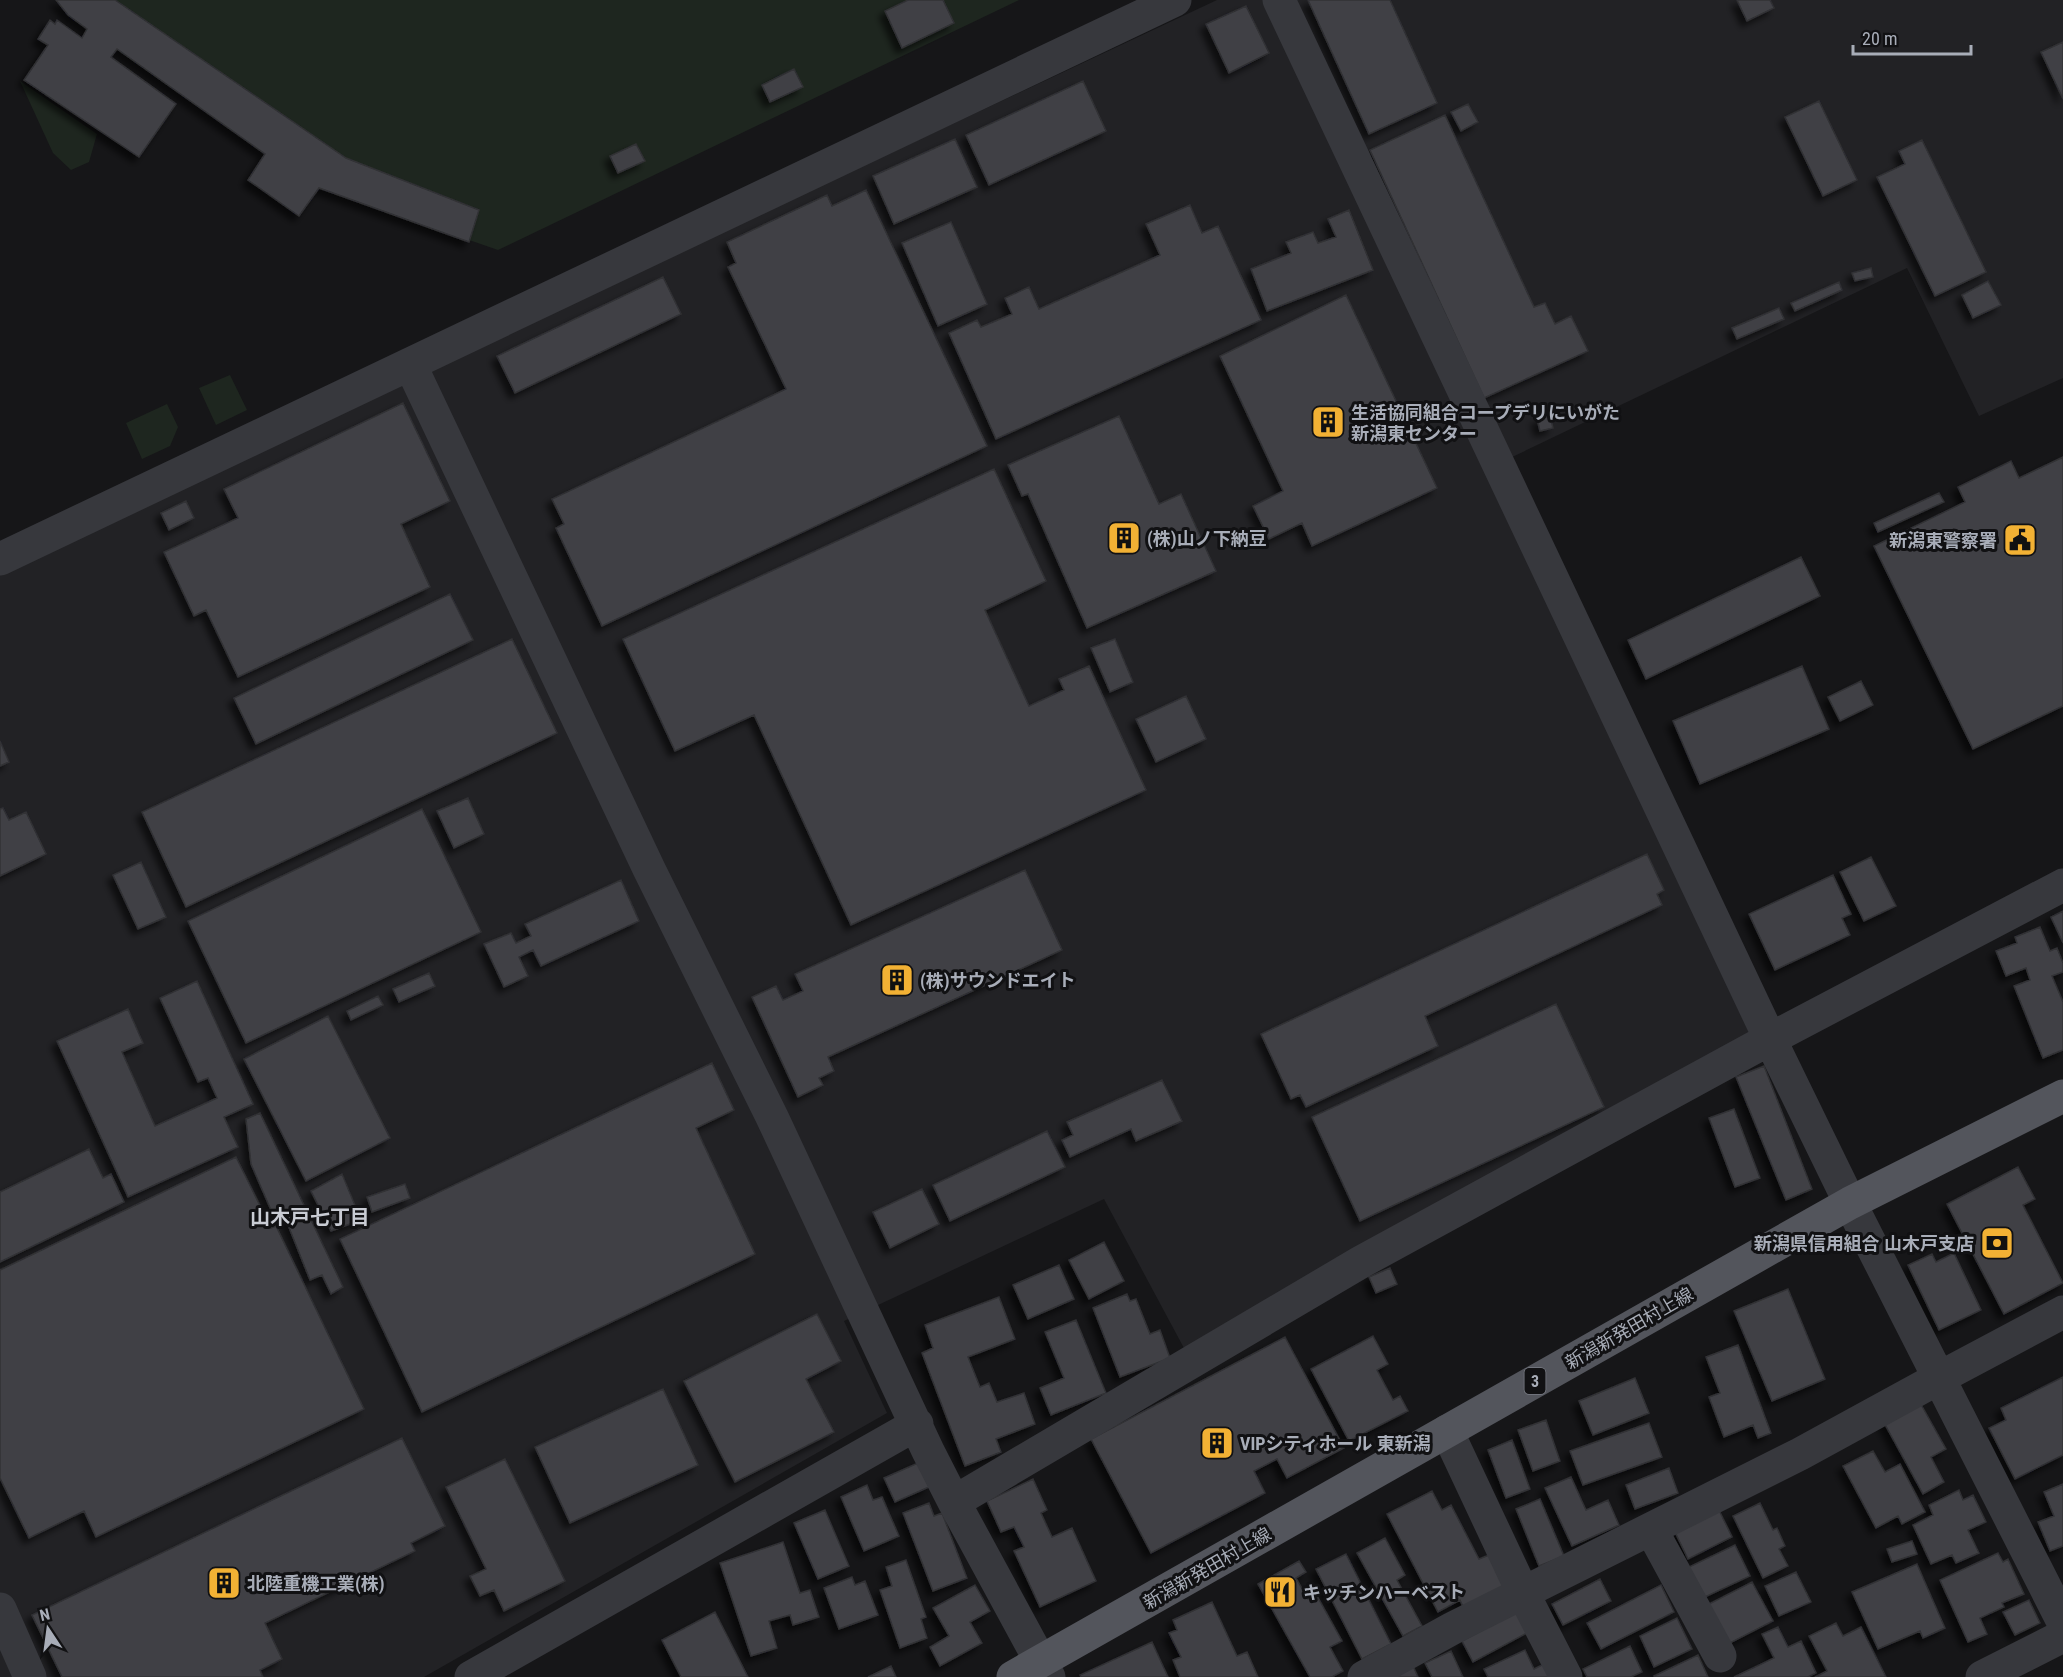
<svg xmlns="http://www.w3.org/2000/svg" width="2063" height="1677" font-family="'Roboto Condensed','Noto Sans JP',sans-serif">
<defs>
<filter id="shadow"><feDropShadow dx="-5.5" dy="5.5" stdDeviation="3" flood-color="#0009"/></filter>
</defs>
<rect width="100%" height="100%" fill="#161618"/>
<!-- built -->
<path fill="#222225" d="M1217,0H1265L1750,1034L1185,1350L1104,1199L844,1321L887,1413L424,1677H0V570Z
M1293,0H2063V378L1979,416L1907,268L1508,459Z"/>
<!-- green -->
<path fill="#1e261f" d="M56,0H1019L498,250L319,188L265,154L87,29L68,15Z
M20,81L97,134L89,162L71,170L53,153Z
M230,375L247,410L216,425L199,388Z
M167,404L178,427L170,446L142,459L126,423Z"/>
<!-- building -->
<path fill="#404145" stroke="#303034" stroke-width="1.5" filter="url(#shadow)" d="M56,0H115L346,158L479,210L469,242L319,188L299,216L248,180L265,154L117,49L111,57L176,104L139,157L24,80L48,45L38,39L50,20L55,24L57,20L82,38L87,29L68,15Z
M908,0H943L954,23L902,48L885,11Z
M1308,0H1390L1437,103L1369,134Z
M1737,0H1770L1774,8L1747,21Z
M1246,6L1269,53L1229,73L1206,24Z
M2063,42V99L2041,52Z
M794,69L803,87L770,102L762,85Z
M1083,81L1106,131L989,185L966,135Z
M1819,101L1857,180L1823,196L1785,117Z
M1468,104L1478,122L1461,131L1451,112Z
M1445,115L1534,307L1545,303L1555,324L1571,316L1588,351L1484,398L1370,150Z
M955,139L977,187L894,224L873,176Z
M1922,140L1986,272L1935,296L1877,177L1905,164L1899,151Z
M636,144L645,161L618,173L610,156Z
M866,190L987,446L602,626L556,528L564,524L552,499L786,389L728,267L736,263L727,242L827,195L832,206Z
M1190,205L1202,233L1218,226L1261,320L996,439L949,333L977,320L981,327L1012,314L1005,298L1029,287L1039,309L1160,255L1146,224Z
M1349,210L1373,270L1267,311L1251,269L1291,253L1286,242L1313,232L1318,243L1336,237L1328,219Z
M951,222L987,304L938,326L902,243Z
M1871,268L1873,277L1855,281L1852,273Z
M663,277L681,314L515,393L497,356Z
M1988,281L2001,305L1973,318L1962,295Z
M1839,282L1842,290L1795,311L1791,303Z
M1346,295L1437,488L1312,546L1302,523L1269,539L1253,506L1283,491L1220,356Z
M1779,308L1784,319L1737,339L1732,328Z
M403,403L450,501L401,524L430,587L238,677L206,610L194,616L164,552L238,518L224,489Z
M1119,416L1159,504L1181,494L1216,571L1087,628L1028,494L1022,496L1008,465Z
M1550,416L1553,428L1540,431L1537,419Z
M2063,457V706L1973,749L1874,546L1965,502L1958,487L2011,461L2019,478Z
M994,469L1046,581L985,610L1029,706L1064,690L1059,679L1089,666L1146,790L851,925L754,715L675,751L623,639Z
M1939,493L1944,502L1878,532L1874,523Z
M186,501L194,518L169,530L161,513Z
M1801,557L1820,596L1646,679L1628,640Z
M450,594L473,640L256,744L234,698Z
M512,639L557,733L186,907L142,812Z
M1115,639L1133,682L1110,692L1091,648Z
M1802,666L1829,729L1700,784L1673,721Z
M1861,681L1873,705L1840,721L1828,697Z
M1186,696L1206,739L1156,762L1136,719Z
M0,741L9,762L0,766Z
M468,798L484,834L454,848L437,811Z
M3,808L9,820L26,812L46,854L0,876V809Z
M422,809L481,932L246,1043L188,921Z
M1647,854L1664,890L1657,894L1662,905L1425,1016L1438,1046L1306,1107L1300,1095L1291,1099L1261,1034Z
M1871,857L1896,906L1864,921L1840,872Z
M141,862L166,917L138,929L113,875Z
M1025,870L1062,950L828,1057L834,1071L819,1078L823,1085L798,1097L752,997L776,986L783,1000L803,991L795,974Z
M1833,875L1851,914L1842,918L1850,935L1775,970L1749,914Z
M621,880L639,921L541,966L533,950L519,957L528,976L504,987L484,944L511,933L516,943L531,936L525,924Z
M2063,911V943L2051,917Z
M2040,927L2050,951L2057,948L2063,963V972L2052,976L2063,1002V1050L2043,1058L2014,986L2030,980L2026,968L2006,976L1996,951L2017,943L2015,937Z
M429,973L435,986L399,1002L393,989Z
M197,981L253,1104L224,1117L238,1147L128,1197L57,1041L128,1009L143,1043L122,1052L155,1126L217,1098L208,1078L198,1082L160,998Z
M378,996L383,1005L351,1020L347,1011Z
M1556,1004L1604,1107L1360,1221L1312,1117Z
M328,1016L390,1138L306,1181L244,1059Z
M712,1063L734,1110L696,1128L755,1254L422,1412L340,1239Z
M1764,1066L1812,1189L1786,1200L1736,1077Z
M1162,1080L1182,1121L1136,1141L1131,1129L1070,1157L1062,1140L1073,1135L1067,1122Z
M1734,1109L1760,1178L1735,1187L1709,1118Z
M260,1113L343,1287L331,1294L322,1275L310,1280L282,1210L274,1217L251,1164L246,1119Z
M1047,1131L1065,1167L950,1221L933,1185Z
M89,1149L103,1178L111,1174L124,1202L0,1262V1192Z
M236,1157L271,1228L276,1226L364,1409L96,1537L84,1511L29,1538L0,1478V1270Z
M2018,1167L2035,1199L2023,1205L2063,1283L2004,1314L1947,1204Z
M342,1174L361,1220L331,1231L311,1191Z
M405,1184L410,1198L372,1212L367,1197Z
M922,1189L939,1224L890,1248L873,1212Z
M1104,1242L1124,1281L1089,1299L1069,1260Z
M1954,1253L1981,1310L1939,1330L1908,1265L1932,1254L1936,1262Z
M1059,1265L1074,1299L1028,1319L1013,1285Z
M1390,1268L1397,1284L1376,1293L1369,1277Z
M1788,1289L1825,1379L1772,1401L1734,1311Z
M1127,1294L1130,1301L1136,1299L1150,1334L1160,1330L1170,1358L1120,1377L1093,1308Z
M999,1297L1015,1339L968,1357L980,1387L989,1383L997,1402L1024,1393L1035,1424L996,1439L1001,1452L965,1466L922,1353L933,1348L925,1325Z
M817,1314L841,1361L806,1379L834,1432L735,1482L684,1381Z
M1076,1320L1106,1393L1051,1415L1040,1388L1064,1378L1045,1332Z
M1373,1336L1388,1364L1377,1370L1393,1400L1400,1396L1408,1411L1349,1441L1311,1369Z
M1285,1337L1344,1448L1287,1478L1277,1459L1254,1471L1265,1493L1151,1553L1091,1439Z
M1738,1345L1771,1433L1758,1438L1753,1425L1724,1437L1709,1397L1720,1393L1706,1357Z
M2063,1377V1455L2015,1479L1989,1428L2006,1420L2001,1408Z
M1635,1378L1649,1413L1593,1435L1579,1401Z
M663,1389L698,1465L570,1523L535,1447Z
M1918,1399L1946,1449L1931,1457L1944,1482L1923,1494L1882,1419Z
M1546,1420L1560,1461L1533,1471L1518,1430Z
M1649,1423L1662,1457L1583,1485L1570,1451Z
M402,1438L445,1526L411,1543L415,1551L265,1623L282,1659L260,1670L263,1677H62L32,1615Z
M1512,1440L1530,1489L1506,1498L1488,1450Z
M1873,1451L1885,1472L1900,1464L1925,1512L1902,1524L1898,1516L1876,1528L1843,1466Z
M505,1459L565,1581L504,1611L494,1590L480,1596L470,1576L486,1569L446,1487Z
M918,1463L929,1487L895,1502L884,1478Z
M1669,1468L1678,1493L1635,1509L1626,1485Z
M1571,1477L1586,1510L1608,1500L1619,1525L1572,1546L1545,1488Z
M1033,1479L1047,1510L1041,1513L1052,1537L1072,1528L1096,1581L1040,1607L1014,1551L1024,1547L1014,1527L1001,1532L987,1501Z
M2063,1484V1546L2050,1551L2038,1522L2054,1516L2044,1492Z
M867,1485L873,1500L882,1497L899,1536L864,1551L841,1497Z
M1959,1490L1963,1500L1973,1495L1986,1522L1968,1530L1979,1553L1956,1563L1952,1555L1931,1564L1913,1525L1933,1515L1929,1505Z
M1432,1491L1442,1510L1451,1505L1479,1559L1489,1555L1506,1587L1464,1609L1460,1600L1438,1612L1387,1514Z
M1540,1499L1564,1556L1539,1566L1516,1509Z
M929,1503L934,1516L942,1513L967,1578L933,1591L903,1513Z
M1760,1503L1773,1530L1777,1528L1785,1546L1779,1549L1788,1566L1763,1578L1733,1516Z
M1718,1508L1732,1537L1688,1559L1674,1530Z
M825,1510L849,1566L818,1579L794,1523Z
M1385,1538L1405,1575L1397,1580L1422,1626L1403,1636L1357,1553Z
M1912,1541L1917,1554L1892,1562L1887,1549Z
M783,1542L800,1593L810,1590L819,1617L793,1625L790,1615L769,1621L777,1648L751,1656L720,1563Z
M1735,1545L1750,1576L1705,1597L1689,1567Z
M1998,1553L2003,1562L2008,1559L2024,1594L2002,1603L2004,1607L1980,1618L1987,1634L1968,1642L1940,1580Z
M1346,1554L1391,1644L1362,1659L1316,1569Z
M906,1560L926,1617L921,1619L927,1638L900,1648L880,1590L892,1586L886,1567Z
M1299,1561L1306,1572L1296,1578L1308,1599L1316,1594L1342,1641L1330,1647L1343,1671L1332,1677H1310L1258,1584Z
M1917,1564L1945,1628L1923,1638L1920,1631L1878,1649L1852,1592Z
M1796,1572L1811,1602L1779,1616L1765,1586Z
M852,1577L855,1585L865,1581L878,1615L839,1629L824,1588Z
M1600,1579L1611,1601L1563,1625L1552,1604Z
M1752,1582L1773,1621L1728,1644L1707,1605Z
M975,1585L990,1611L970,1622L982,1643L940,1666L930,1647L949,1636L933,1608Z
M1661,1585L1674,1612L1601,1649L1587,1623Z
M2029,1600L2040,1623L2015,1635L2003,1612Z
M1212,1602L1237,1656L1247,1652L1258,1677H1180L1173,1660L1181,1657L1169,1633L1177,1630L1173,1620Z
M715,1612L748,1677H681L662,1640Z
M1516,1612L1527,1633L1473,1662L1462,1641Z
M1677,1618L1692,1649L1654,1667L1640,1636Z
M1836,1623L1843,1636L1861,1627L1886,1677H1815L1827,1671L1809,1636Z
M1778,1627L1788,1647L1801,1641L1816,1673L1808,1677H1734L1774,1658L1762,1634Z
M1152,1642L1168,1677H1081L1080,1675Z
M1630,1646L1642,1672L1631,1677H1587L1583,1669Z
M1525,1650L1534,1669L1548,1662L1555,1677H1488L1484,1669Z
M1451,1651L1463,1677H1432L1425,1663Z
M1698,1655L1708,1677H1655L1654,1676Z
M891,1666L896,1677H868Z
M1413,1666L1418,1677H1391Z"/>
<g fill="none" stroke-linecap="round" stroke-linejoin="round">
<!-- street -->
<path stroke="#37383d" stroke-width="33" d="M1279,0L1770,1039L1850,1203L2063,1622
M410,364L649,869L772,1117L928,1451L954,1502L1049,1677
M0,559L1175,0
M1447,1431L1523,1593L1566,1677
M954,1502L1361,1262L1770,1039L2063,885
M1651,1529L1720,1656
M0,1609L30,1677
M471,1677L917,1424
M1364,1677L1453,1628L1800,1454L1939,1378L2063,1312
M1982,1677L2063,1636"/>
<!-- primary -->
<path stroke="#53555c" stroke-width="33" d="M1013,1677L1850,1203L2063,1096"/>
</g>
<!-- icons -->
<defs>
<g id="building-square" transform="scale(1.725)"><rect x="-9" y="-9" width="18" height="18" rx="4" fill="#f2b134" stroke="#111113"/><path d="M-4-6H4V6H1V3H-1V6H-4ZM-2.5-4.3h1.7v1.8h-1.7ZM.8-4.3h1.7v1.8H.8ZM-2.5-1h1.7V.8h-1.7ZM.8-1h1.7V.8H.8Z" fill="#111"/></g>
<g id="civic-square" transform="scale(1.725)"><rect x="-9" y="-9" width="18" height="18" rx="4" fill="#f2b134" stroke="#111113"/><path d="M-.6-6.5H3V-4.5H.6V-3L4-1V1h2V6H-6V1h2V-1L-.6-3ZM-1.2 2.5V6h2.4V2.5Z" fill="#111"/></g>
<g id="bank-square" transform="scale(1.725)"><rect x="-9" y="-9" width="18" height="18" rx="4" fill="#f2b134" stroke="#111113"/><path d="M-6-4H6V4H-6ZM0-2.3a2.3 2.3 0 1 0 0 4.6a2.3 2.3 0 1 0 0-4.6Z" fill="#111"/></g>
<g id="restaurant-square" transform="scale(1.725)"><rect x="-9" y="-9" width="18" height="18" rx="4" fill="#f2b134" stroke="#111113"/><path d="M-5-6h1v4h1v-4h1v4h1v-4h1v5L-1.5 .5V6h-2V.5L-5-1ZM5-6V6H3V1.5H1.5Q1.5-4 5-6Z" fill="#111"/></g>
</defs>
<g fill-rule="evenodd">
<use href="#building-square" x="1328" y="422"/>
<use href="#building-square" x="1124" y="538"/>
<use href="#civic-square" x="2020" y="540"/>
<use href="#building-square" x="897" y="980"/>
<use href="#bank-square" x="1997" y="1243"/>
<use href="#building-square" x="1217" y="1443"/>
<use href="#building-square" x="224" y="1583"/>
<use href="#restaurant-square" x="1280" y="1592"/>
</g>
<g text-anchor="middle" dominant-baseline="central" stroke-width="6" stroke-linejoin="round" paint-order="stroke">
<!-- shield labels -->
<rect fill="#111113" stroke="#7b7e86" stroke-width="1.5" x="1524.5" y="1368" width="21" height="26" rx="4.5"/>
<g font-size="16" font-weight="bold" fill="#a8adb8">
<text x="1535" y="1381">3</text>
</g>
<!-- poi labels -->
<g font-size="18" font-weight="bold" fill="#a8adb8" stroke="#111113" text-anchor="start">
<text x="1351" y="412">生活協同組合コープデリにいがた<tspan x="1351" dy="21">新潟東センター</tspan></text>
<text x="1147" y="538">(株)山ノ下納豆</text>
<text x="1997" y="540" text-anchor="end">新潟東警察署</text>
<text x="920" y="980">(株)サウンドエイト</text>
<text x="1974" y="1243" text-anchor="end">新潟県信用組合 山木戸支店</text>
<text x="1240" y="1443">VIPシティホール 東新潟</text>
<text x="247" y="1583">北陸重機工業(株)</text>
<text x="1303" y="1592">キッチンハーベスト</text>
</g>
<!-- street labels -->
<g font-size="18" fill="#a8adb8" stroke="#111113">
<text transform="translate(1629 1328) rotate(-30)">新潟新発田村上線</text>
<text transform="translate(1207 1568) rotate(-30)">新潟新発田村上線</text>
</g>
<!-- neighbourhood labels -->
<g font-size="20" font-weight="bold" fill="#c9ccd4" stroke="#111113">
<text x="310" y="1217">山木戸七丁目</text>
</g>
</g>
<!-- north arrow -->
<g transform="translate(48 1629) rotate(347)" stroke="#111113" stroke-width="4.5" paint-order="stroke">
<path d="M0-4.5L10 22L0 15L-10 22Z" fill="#a8adb8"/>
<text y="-9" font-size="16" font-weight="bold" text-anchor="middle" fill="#a8adb8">N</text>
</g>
<!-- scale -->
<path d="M1853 45v9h118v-9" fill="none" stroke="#a8adb8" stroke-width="3"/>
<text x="1862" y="45" font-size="18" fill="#a8adb8" stroke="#111113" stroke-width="4.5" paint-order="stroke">20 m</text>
</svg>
